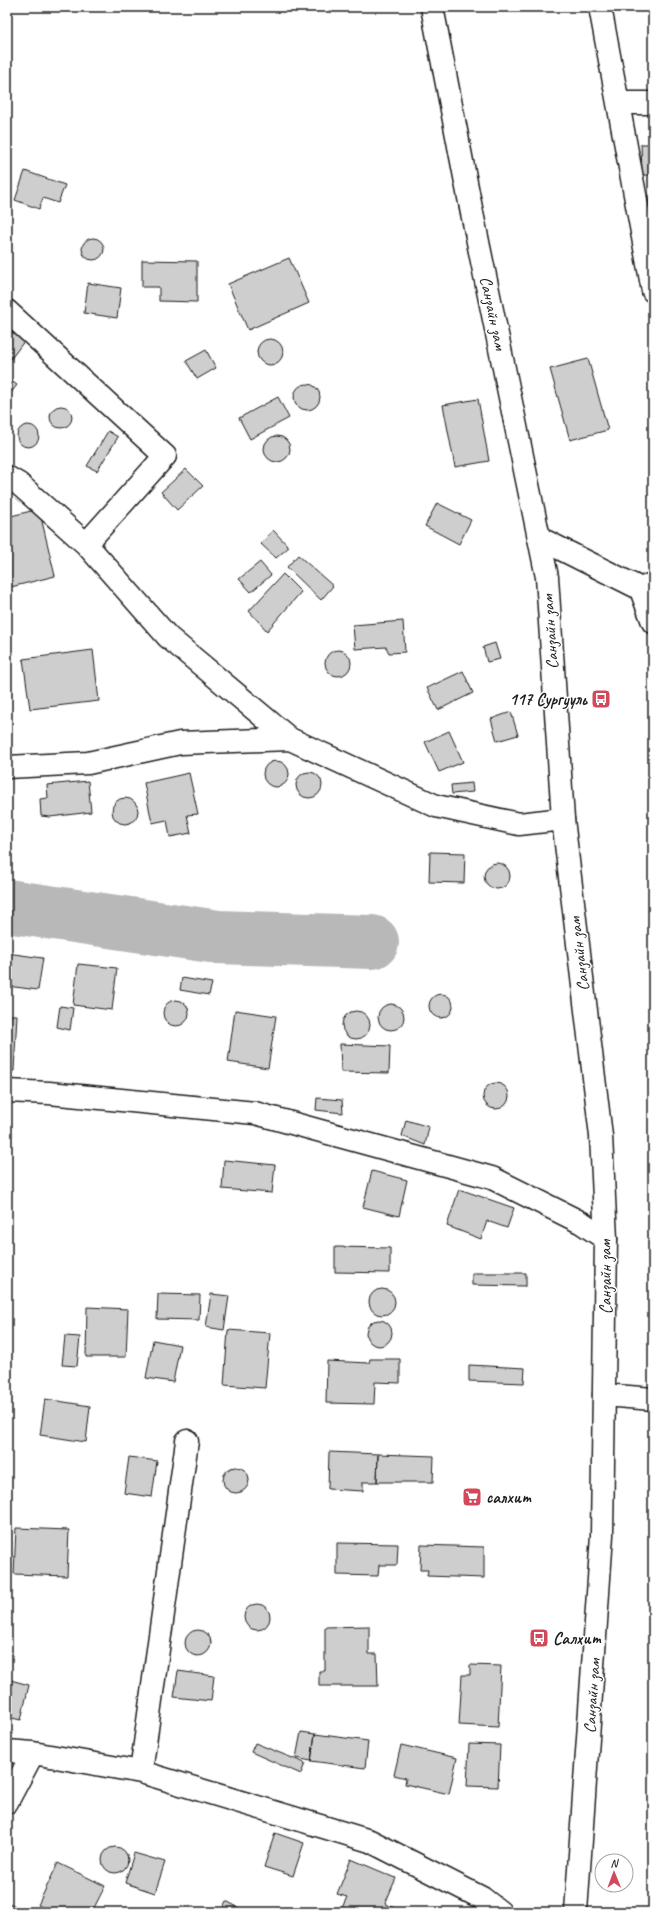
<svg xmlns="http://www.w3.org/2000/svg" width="660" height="1919" font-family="Caveat,sans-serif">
<rect width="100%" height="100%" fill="#fff"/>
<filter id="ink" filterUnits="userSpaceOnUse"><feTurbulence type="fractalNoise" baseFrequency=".025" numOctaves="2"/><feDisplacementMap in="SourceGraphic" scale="8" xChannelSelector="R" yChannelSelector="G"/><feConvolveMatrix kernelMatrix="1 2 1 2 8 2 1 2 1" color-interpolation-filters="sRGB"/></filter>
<g filter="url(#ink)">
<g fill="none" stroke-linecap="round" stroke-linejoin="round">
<!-- river -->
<path stroke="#b8b8b8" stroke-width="54" d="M7,906L218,937L372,942"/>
</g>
<!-- building -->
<path fill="#cecece" stroke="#1c1c1c" d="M641,144H653V175H642Z
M7,146L12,147L7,170Z
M25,171L65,185L58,203L43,198L39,209L15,200Z
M82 249a11 11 0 1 1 22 0a11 11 0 1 1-22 0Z
M289,258L309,303L248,330L228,284Z
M142,260L197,261V302L159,301V287H142Z
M88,283L121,288L117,318L84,313Z
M7,327L25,340L7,364Z
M257 352a13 13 0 1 1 26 0a13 13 0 1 1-26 0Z
M206,350L216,368L197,379L186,361Z
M588,359L608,430L570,440L550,369Z
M7,378L17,385L7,398Z
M294 397a13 13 0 1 1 26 0a13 13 0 1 1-26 0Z
M278,397L289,418L250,439L239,418Z
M478,399L489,461L455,467L443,405Z
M50 417a11 11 0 1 1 22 0a11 11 0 1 1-22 0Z
M17 436a11 11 0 1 1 22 0a11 11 0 1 1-22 0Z
M108,431L118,437L97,471L87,466Z
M264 449a13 13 0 1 1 26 0a13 13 0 1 1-26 0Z
M186,469L203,486L177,510L161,492Z
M437,503L471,520L459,544L425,526Z
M39,509L55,576L7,588V517Z
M273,530L289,547L276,558L261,544Z
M298,555L333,586L321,600L287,567Z
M260,562L271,575L251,592L239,579Z
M283,574L301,592L267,631L249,611Z
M403,621L405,652L389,653L386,647L355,649L353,625Z
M495,643L500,659L487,662L483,647Z
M325 663a13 13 0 1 1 26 0a13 13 0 1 1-26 0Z
M93,650L99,701L30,709L23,659Z
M463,671L473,693L438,710L427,688Z
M511,712L518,735L497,741L491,719Z
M449,731L463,762L439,772L425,742Z
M263 774a13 13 0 1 1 26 0a13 13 0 1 1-26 0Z
M296 785a13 13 0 1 1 26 0a13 13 0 1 1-26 0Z
M189,773L198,814L187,815L191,833L170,837L167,820L152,823L144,783Z
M88,781L91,812L50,817L41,816L40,799L48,798L47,785Z
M472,783L473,792L452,794L451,785Z
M112 811a13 13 0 1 1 26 0a13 13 0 1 1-26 0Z
M430,852L465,853L464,883L429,882Z
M484 876a13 13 0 1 1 26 0a13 13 0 1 1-26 0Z
M7,953L43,958L38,990L7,986Z
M78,964L117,968L112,1010L73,1005Z
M182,978L212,983L209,995L180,990Z
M429 1006a12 12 0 1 1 24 0a12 12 0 1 1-24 0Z
M163 1013a13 13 0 1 1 26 0a13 13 0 1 1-26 0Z
M378 1017a13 13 0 1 1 26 0a13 13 0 1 1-26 0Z
M60,1006L73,1008L70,1030L57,1027Z
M235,1010L276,1016L268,1068L228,1062Z
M342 1025a14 14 0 1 1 28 0a14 14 0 1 1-28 0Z
M7,1015H17L14,1071H7Z
M340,1044L390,1046L389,1073L341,1072Z
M483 1096a13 13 0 1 1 26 0a13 13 0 1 1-26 0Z
M317,1098L342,1100L343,1113L316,1110Z
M406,1120L429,1127L425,1145L402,1136Z
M224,1160L275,1165L272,1193L222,1189Z
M372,1171L407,1180L399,1216L363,1207Z
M459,1189L514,1208L507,1228L487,1221L481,1239L447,1226Z
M335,1247L390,1248V1273L335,1272Z
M472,1273H526V1286L472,1285Z
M369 1302a13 13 0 1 1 26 0a13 13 0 1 1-26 0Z
M158,1294L200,1295L199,1320L157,1319Z
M211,1294L229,1296L224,1330L206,1327Z
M87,1307L128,1309L126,1357H86Z
M366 1333a13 13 0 1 1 26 0a13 13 0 1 1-26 0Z
M228,1330L270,1333L265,1388L224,1385Z
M65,1336L80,1337L77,1366L62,1365Z
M153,1340L180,1345L173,1382L146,1378Z
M370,1359H400V1383L375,1382L374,1404L326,1403L327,1361L369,1363Z
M469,1365L525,1368L524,1383L469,1381Z
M45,1399L90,1406L86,1442L40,1435Z
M329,1452L378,1454L377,1482H363V1491L328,1489Z
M378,1454L434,1456L433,1482H377Z
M129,1457L157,1461L152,1497L124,1493Z
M223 1480a13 13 0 1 1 26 0a13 13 0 1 1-26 0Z
M16,1528L69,1530L67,1576L14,1574Z
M337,1543L398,1544L397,1565H379L378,1576L337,1575Z
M421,1545L484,1547V1578L427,1576L428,1570H420Z
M244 1617a13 13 0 1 1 26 0a13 13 0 1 1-26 0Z
M369,1626V1654H377L378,1686H319V1671H325V1627Z
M185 1643a13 13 0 1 1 26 0a13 13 0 1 1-26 0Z
M470,1665L501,1666L498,1727L459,1725L462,1675H470Z
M178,1671L214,1676L211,1701L174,1697Z
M7,1679L29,1685L21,1720L7,1717Z
M301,1732L315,1734L311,1761L296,1758Z
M315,1734L368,1741L365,1768L311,1761Z
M255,1743L305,1763L301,1774L251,1752Z
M469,1744L500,1745L498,1787L467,1786Z
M401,1745L457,1758L449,1794L405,1784L406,1778L394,1775Z
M275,1833L304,1843L293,1876L264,1867Z
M102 1860a13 13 0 1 1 26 0a13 13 0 1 1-26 0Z
M134,1853L165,1862L155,1893L125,1883Z
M351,1859L396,1878L385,1904L404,1912H340L347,1897L337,1894Z
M58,1863L105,1886L92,1912H52L38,1905Z
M226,1901L247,1912H221Z
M7,1902L17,1907L14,1912H7Z"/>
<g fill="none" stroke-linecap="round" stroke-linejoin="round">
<!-- minor casing -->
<g stroke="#1c1c1c" stroke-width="25">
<path id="minor" d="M600,7L653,291
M618,103H653
M7,311L165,456L86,544
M7,477L19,484L86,544L168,637L290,739L436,806L519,824L563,819
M539,538L653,595
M649,585L641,590L653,622
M7,767L88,763L180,743L290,739
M7,1091L49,1093L255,1113L492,1178L582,1223L606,1239
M604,1395L653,1399
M7,1751L33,1753L141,1772L370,1841L482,1898L500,1912
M141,1772L187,1441
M7,1802L33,1753"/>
</g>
<!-- major casing -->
<g stroke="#1c1c1c" stroke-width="25">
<path id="major" d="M432,7L471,208L547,577L563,819L601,1136L606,1239L602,1535L576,1912"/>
</g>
<!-- minor -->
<use href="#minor" stroke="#fff" stroke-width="22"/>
<!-- major -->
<use href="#major" stroke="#fff" stroke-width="22"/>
</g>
</g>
<!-- icons -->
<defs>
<g id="bus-square" transform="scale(1)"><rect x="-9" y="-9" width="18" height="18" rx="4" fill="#d1495b" stroke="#fff"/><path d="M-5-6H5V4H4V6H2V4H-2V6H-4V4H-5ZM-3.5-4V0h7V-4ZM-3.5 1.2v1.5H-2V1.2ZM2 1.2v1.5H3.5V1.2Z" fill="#fff"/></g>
<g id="supermarket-square" transform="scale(1)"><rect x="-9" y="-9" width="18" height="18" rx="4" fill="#d1495b" stroke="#fff"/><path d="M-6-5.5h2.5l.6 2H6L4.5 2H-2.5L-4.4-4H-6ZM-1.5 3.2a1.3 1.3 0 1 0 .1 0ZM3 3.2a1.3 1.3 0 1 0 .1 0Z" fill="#fff"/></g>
</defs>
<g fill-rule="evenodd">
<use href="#bus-square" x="601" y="699"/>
<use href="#supermarket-square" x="472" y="1497"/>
<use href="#bus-square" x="539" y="1638"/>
</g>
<g text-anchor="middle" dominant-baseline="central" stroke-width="3" stroke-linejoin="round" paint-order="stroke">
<!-- street labels -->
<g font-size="17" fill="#1c1c1c" stroke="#fff">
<text transform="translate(493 313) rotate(78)">Санзайн зам</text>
<text transform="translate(550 632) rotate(-94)">Санзайн зам</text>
<text transform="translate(579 954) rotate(-97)">Санзайн зам</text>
<text transform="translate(605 1277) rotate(-90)">Санзайн зам</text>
<text transform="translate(592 1696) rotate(-86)">Санзайн зам</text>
</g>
<!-- poi labels -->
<g font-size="17" font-weight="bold" fill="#1c1c1c" stroke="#fff" text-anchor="start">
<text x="587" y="699" text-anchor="end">117 Сургууль</text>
<text x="486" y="1497">салхит</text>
<text x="553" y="1638">Салхит</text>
</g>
</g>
<!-- margin -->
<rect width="660" height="1919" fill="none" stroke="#fff" stroke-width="24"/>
<rect x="12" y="12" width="636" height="1895" fill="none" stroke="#1c1c1c" stroke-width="1.5" filter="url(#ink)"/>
<!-- north arrow -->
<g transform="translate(614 1873) rotate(359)"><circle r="19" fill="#ffffff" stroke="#a4a4a4"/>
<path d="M0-3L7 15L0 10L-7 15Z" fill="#d1495b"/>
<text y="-6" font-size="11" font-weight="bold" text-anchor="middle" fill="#1c1c1c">N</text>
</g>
</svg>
